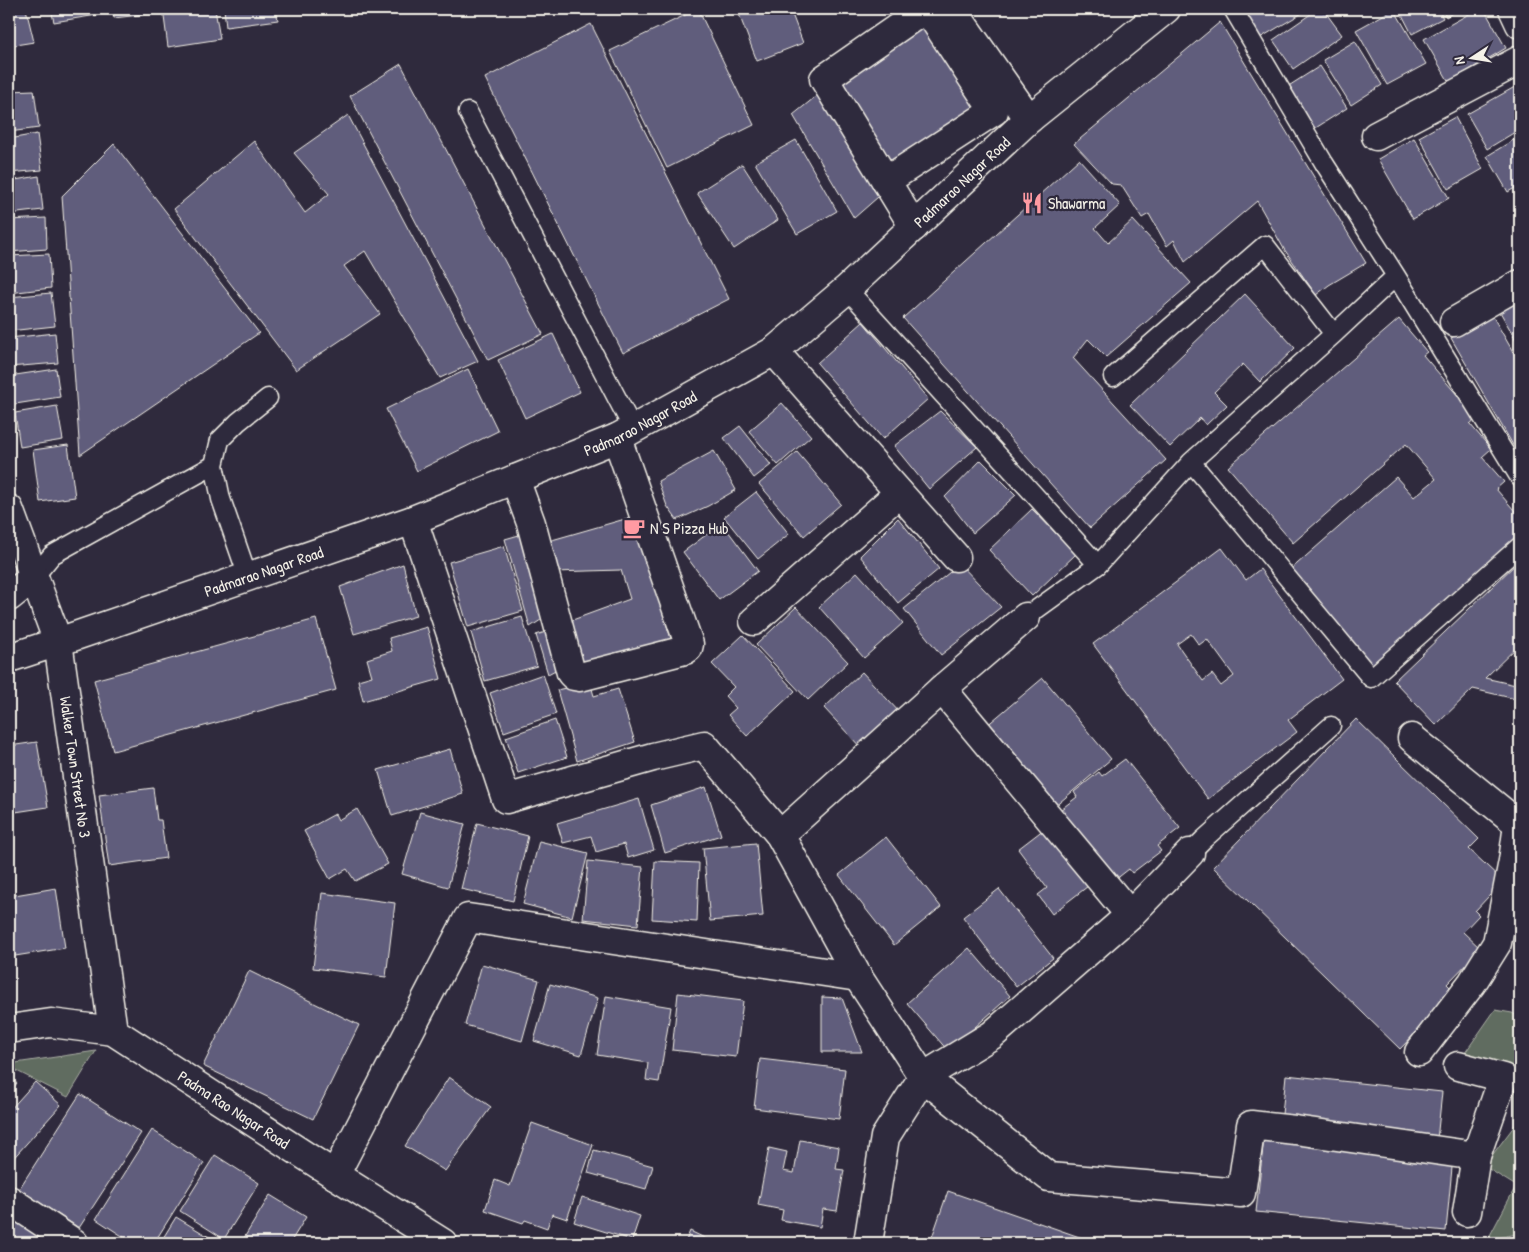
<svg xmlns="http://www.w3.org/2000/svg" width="1529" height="1252" font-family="'Patrick Hand',sans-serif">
<rect width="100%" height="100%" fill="#2f2a3d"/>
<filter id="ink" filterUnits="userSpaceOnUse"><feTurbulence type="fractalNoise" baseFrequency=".02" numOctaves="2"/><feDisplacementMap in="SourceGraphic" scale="10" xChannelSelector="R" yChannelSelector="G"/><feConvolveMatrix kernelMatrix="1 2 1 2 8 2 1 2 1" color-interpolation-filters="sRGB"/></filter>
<g filter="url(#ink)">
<!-- green -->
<path fill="#616c60" stroke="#aaaea4" d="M1495,1010L1512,1013L1520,1017V1233L1487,1241L1516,1186L1484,1166L1515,1125L1516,1070L1460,1060Z
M96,1051L68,1097L9,1067V1064Z"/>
<!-- building -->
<path fill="#615d7b" stroke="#f4f1e8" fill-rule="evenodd" d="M9,9H26L34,42L9,46Z
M51,9H96L97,15L54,22Z
M112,9H156L157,13L114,18Z
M163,9H215L220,39L168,47Z
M224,9H276L278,20L226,27Z
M698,9L754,125L667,168L610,51Z
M737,9H790L803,43L757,61Z
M1242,9H1302L1304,12L1260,38Z
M1318,9H1321L1324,13L1323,9L1342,35L1293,69L1273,40Z
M1394,9L1426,64L1387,85L1356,30Z
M1399,9H1438L1443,18L1412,34Z
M1442,9H1459L1446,17Z
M1478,9H1484L1506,48L1449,82L1424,39Z
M925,14L987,106L894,170L832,78Z
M1220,22L1366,263L1329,285L1316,295L1284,249L1257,201L1185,262L1174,240L1167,246L1149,214L1142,218L1121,185L1112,184L1074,144Z
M591,24L729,299L623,353L485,78Z
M1355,41L1382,85L1351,105L1323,60Z
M401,64L543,334L488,360L350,96Z
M1320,66L1347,108L1314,129L1287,87Z
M1520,84V129L1487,149L1467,114Z
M825,89L886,190L854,218L793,115Z
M34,90L39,128L9,132V91Z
M348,115L478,361L440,378L365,251L344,266L380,314L296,370L174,209L254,141L305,213L329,194L294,153Z
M1455,117L1483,169L1448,189L1419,137Z
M37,134L42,170L9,173V139Z
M1520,136V185L1508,192L1487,156Z
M1414,138L1449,198L1413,219L1378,159Z
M796,140L837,211L797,234L755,163Z
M114,144L259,333L80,455L62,196Z
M1079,159L1120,205L1095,228L1108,243L1133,220L1191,283L1106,357L1088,339L1073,358L1166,460L1090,528L903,318Z
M742,164L778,220L734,249L697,193Z
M39,176L43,210L9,214V181Z
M46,218L47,249L9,252V220Z
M49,254L51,288L9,293V256Z
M51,293L55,326L9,331V297Z
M1245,294L1295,348L1260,382L1243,364L1214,392L1227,405L1206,425L1200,418L1170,447L1130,405Z
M1520,298V347L1499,310Z
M1492,315L1520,364V457L1451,338Z
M1399,319L1427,352L1423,355L1477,418L1470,424L1491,449L1482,457L1504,482L1496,489L1520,517V542L1374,669L1289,571L1396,477L1414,497L1436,479L1406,444L1293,543L1228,467Z
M863,322L928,399L883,439L817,363Z
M55,333L58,363L9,367V338Z
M553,334L580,392L525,418L498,360Z
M56,369L60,397L9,405V376Z
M468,369L498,431L417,471L386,409Z
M782,403L811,436L778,465L749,431Z
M57,406L63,440L20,447L15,413Z
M940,411L977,447L929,489L894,446Z
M740,426L771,465L754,478L724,438Z
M68,445L75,497L40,502L33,450Z
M714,451L736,490L708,506L677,520L667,506L658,481Z
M797,452L841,504L804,536L759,484Z
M981,460L1016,495L973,533L945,497Z
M756,492L789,534L758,559L724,517Z
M1032,509L1076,554L1032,596L989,550Z
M632,517L644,551L672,642L580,669L567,622L630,599L621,570L553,572L545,542Z
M898,518L939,569L898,603L860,556Z
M722,523L758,571L719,600L683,552Z
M526,533L544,618L530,627L505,539Z
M504,546L523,611L468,627L449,562Z
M1222,548L1246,580L1260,569L1342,679L1288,720L1297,732L1208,799L1093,644ZM1191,634L1199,645L1207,639L1234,676L1221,686L1212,674L1203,681L1177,644Z
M1520,560V644L1485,678L1520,686V700L1473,689L1436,725L1394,681Z
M403,564L416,616L354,634L340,587Z
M960,564L1001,607L941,655L904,609Z
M857,572L903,623L864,658L819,607Z
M796,607L848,662L808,700L756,645Z
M522,617L537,666L485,681L471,632Z
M316,619L336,690L113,751L94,680Z
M427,627L441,679L363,701L358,680L372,676L367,659L392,651L389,638Z
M549,631L559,668L548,674L536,635Z
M743,635L795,691L747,736L728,715L736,708L725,696L734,687L712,664Z
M862,672L901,714L863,750L824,708Z
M543,674L556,714L504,732L490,693Z
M1043,678L1111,759L1053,808L985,727Z
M590,682L594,696L618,689L635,742L577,761L557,690Z
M1356,719L1479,839L1469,849L1503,881L1475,911L1479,915L1463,932L1481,949L1447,984L1455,992L1400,1049L1213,867Z
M555,720L567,757L518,773L506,737Z
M37,742L48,807L9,813V746Z
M450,749L463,794L392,816L378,770Z
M1125,759L1180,828L1157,846L1161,851L1132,873L1129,869L1115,880L1060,810L1077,797L1074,792L1099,772L1102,776Z
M706,787L721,835L665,853L651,805Z
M153,788L157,820H161L166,858L109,866L99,795Z
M639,799L654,850L628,858L624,844L596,852L591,836L563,843L557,823Z
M357,809L388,864L355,881L347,869L330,879L304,831L335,814L338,820Z
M420,812L465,824L448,887L402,874Z
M477,823L528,836L513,901L461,889Z
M1048,826L1092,883L1052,914L1038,895L1047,888L1018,849Z
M886,837L941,907L894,945L839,875Z
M539,841L588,853L572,917L523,904Z
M756,843L763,916L710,921L703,848Z
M588,861L643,867L638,925L583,919Z
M655,861L699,863L697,922L652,919Z
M56,888L65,948L9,957V896Z
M999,889L1053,958L1016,987L963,917Z
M322,893L395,903L386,977L313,968Z
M969,948L1010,996L948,1051L907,1003Z
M482,964L539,980L522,1041L465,1025Z
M249,971L359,1025L313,1119L203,1066Z
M550,984L598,998L581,1055L534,1041Z
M678,993L743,1001L736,1057L672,1050Z
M606,996L671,1007L659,1082L646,1080L648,1063L597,1055Z
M822,997L842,998L862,1052H822Z
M760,1059L845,1069L839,1119L754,1108Z
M1286,1075L1442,1092L1437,1140L1281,1124Z
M449,1077L491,1107L445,1171L405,1146Z
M35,1082L61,1105L9,1163V1111Z
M17,1083L9,1093V1085Z
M80,1094L141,1133L79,1228L19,1189Z
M532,1123L593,1145L567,1219L552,1214L547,1228L525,1220L523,1223L485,1210L495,1180L510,1186Z
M152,1130L204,1163L154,1243H133L96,1219Z
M1264,1137L1453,1157L1446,1231L1256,1212Z
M800,1140L839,1147L836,1169L844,1170L837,1211L823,1209L820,1227L781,1220L783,1210L758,1205L769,1148L787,1152L783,1171L794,1173Z
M594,1150L653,1166L646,1189L588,1173Z
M215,1155L259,1183L224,1239L180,1211Z
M948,1191L1088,1240L1087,1243H930Z
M270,1195L306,1217L290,1243H241Z
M582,1197L640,1216L632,1240L574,1222Z
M176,1217L219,1243H160Z
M9,1218L49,1243H9Z
M690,1231L715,1243H685Z"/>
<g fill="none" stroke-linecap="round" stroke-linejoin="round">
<!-- lane casing -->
<g stroke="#f4f1e8" stroke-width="21">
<path id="lane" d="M1233,9L1324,163L1396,276L1520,478
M468,112L633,429
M847,289L1098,565
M1113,377L1265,245L1334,334
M1191,462L1371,678L1520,546
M34,577L52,555L214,465
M248,577L221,499L214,465L220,440L238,422L268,398
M1026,617L1098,565L1191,462L1334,334L1396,276
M1190,853L1203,840L1331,726"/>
</g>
<!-- street casing -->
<g stroke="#f4f1e8" stroke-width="31">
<g id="street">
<path d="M1376,136L1520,60"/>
<path d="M886,181L994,111L927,9"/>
<path d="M914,227L824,79L925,9"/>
<path d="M1454,322L1520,284"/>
<path d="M774,351L956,557"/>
<path d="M515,479L531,523L571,673L574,676L580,677L685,650L688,648L689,644L617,438"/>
<path id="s1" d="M9,509L58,642L113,1031"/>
<path d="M413,520L506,799L653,757L704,745L780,835L858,977L923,1077L1049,1177L1241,1193L1251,1125L1295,1130L1476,1156"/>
<path d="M9,597L34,577"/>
<path d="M754,621L899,493"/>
<path d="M942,689L1130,915"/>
<path d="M1412,738L1518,824"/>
<path d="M780,835L942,689L1026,617"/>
<path d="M1419,1052L1472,983L1497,943L1513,861L1518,824L1520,821"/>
<path d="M1458,1066L1503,1078L1476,1156L1467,1212"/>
<path d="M335,1175L468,918L858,977"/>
<path d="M9,1200L74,1243"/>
<path d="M868,1243L885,1137L923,1077L992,1035L1130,915L1190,853"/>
</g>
</g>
<!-- secondary casing -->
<g stroke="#f4f1e8" stroke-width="31">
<g id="secondary">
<path d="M952,9L1029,119"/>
<path d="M1513,9L1520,24"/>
<path id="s2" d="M9,658L58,642L413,520L617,438L774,351L847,289L1029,119L1166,9"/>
<path id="s3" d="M9,1029L51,1023L113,1031L335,1175L443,1243"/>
</g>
</g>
<!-- lane -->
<use href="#lane" stroke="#2f2a3d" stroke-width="18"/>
<!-- street -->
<use href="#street" stroke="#2f2a3d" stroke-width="28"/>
<!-- secondary -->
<use href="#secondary" stroke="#2f2a3d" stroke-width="28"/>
</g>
</g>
<!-- icons -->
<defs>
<g id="restaurant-bare" transform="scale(1.725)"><path d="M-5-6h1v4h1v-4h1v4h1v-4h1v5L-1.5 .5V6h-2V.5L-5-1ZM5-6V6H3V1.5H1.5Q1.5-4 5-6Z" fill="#ff9aa2" stroke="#2f2a3d" stroke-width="2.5" paint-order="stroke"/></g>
<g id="cafe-bare" transform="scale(1.725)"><path d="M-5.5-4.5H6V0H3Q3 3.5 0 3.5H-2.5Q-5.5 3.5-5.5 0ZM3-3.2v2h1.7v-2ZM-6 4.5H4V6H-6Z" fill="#ff9aa2" stroke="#2f2a3d" stroke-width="2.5" paint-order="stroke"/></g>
</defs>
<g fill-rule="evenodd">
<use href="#restaurant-bare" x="1032" y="203"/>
<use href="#cafe-bare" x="634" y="528"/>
</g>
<g text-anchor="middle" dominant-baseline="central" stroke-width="4.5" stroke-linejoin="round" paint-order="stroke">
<!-- street labels -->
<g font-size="16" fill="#f4f1e8" stroke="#2f2a3d">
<text stroke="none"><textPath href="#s2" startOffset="1079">Padmarao Nagar Road</textPath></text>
<text stroke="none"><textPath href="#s2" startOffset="674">Padmarao Nagar Road</textPath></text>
<text stroke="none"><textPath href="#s2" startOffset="269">Padmarao Nagar Road</textPath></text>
<text stroke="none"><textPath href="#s1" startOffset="268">Walker Town Street No 3</textPath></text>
<text stroke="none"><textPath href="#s3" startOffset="249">Padma Rao Nagar Road</textPath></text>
</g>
<!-- poi labels -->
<g font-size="16" fill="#f4f1e8" stroke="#2f2a3d" text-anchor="start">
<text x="1048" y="203">Shawarma</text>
<text x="650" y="528">N S Pizza Hub</text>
</g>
</g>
<!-- margin -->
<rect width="1529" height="1252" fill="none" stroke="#2f2a3d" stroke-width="30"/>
<rect x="15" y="15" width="1499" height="1222" fill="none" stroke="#f4f1e8" stroke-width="2" filter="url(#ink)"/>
<!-- north arrow -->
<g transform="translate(1472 58) rotate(258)" stroke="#2f2a3d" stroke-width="4" paint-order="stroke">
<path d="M0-4L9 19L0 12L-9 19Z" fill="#f4f1e8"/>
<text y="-8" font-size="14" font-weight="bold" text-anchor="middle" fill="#f4f1e8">N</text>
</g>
</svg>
